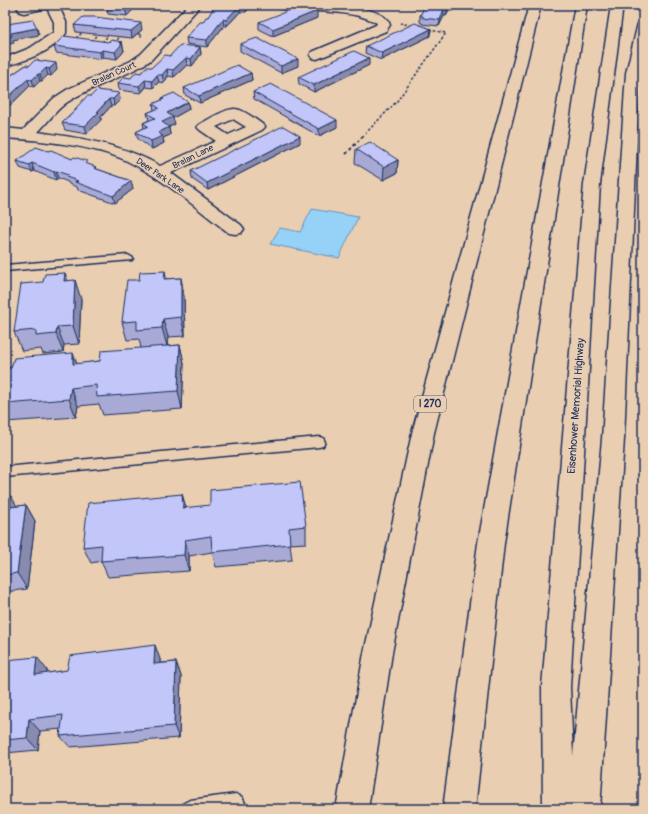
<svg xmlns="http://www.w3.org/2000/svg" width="648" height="814" font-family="Pangolin,sans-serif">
<rect width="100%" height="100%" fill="#eaceb1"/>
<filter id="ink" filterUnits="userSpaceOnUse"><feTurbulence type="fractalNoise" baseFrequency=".025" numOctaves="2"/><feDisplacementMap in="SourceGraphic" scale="8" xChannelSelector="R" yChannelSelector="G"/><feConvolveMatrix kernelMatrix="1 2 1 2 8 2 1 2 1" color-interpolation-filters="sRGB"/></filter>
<g filter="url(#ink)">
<!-- water -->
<path fill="#96d2f7" stroke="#6591ba" d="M312,209L358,217L339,258L270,244L280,228L300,232Z"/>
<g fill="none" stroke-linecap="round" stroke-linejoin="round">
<!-- lane casing -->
<g stroke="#1b2f5e" stroke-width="3">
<path id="lane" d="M128,255L133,258L132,260L5,271V265Z
M319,437L323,438L325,442L323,446L319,447L5,477V467Z
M236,794L242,797L245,803L242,809H181L184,803L190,800Z"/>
</g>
<!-- street casing -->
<g stroke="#1b2f5e" stroke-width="3">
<path id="street" d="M16,5H58L66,22V33C54,51 26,61 5,66V58L30,48L54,32V22L47,8L24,13L20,12Z
M188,5H201L151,60C125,78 92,85 66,103C56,110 47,123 38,132C80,138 123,144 160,166L216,141L200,130L197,127L200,124C208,120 226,108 235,109C243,109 255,119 262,124L265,127L262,130L171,173L241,225L244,229L241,233L235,234L229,233C196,208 164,179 127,161C96,146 40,140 5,138V128L23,130L54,98L68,89L131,61L141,54ZM233,119L246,127L228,135L216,127Z
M277,5C298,5 384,0 390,25L386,31L317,59L312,58L310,55L312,52L376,25L377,23C356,10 308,11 283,9L279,8Z"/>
</g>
<!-- highway casing -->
<g stroke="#1b2f5e" stroke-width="3">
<path id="highway" d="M529,5H541L434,433L392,653L368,809H336L364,653L412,433Z
M575,5H587L504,543L475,809H443L478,543Z
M611,5H623L600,184L570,687L573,756L602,439L626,73L637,27L638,24L643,23V58L640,73L624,439L600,809H543L542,687L584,184Z"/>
</g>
<!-- path-far1 -->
<path stroke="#1b2f5e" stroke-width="1.5" stroke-dasharray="2.5 2" stroke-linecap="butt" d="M400,23L413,26
M138,34L142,35L140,37
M76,38L82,33
M91,41L98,34
M102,42L109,35
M114,43L120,37
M362,137L397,101L446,33L429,30"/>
<!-- path -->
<path stroke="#1b2f5e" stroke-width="2" stroke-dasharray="3 2.5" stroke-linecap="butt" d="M346,154L363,136"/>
<!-- lane -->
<use href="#lane" fill="#eaceb1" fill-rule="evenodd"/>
<!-- street -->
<use href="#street" fill="#eaceb1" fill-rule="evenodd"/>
<!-- highway -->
<use href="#highway" fill="#eaceb1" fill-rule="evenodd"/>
</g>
<!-- wall -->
<path fill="#a8aad5" stroke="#1b2f5e" d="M109,5H138L127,16L108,14L107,7Z
M219,5H250V7L246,12H240L227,26H224L207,47L187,44L186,38L208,17Z
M428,5H455L452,11H449L446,16H444L439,26L422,24V23L420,22V16Z
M317,18L273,36L259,29V22Z
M74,25L142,30L132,38L76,32Z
M430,36L381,60L365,53L366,46Z
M109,42H122L124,51L117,59L103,57L101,59L56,53L54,46Z
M240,44L298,66L281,73L240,51Z
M200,47L201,54L192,66L187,65L174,77L168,76L164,83L159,82L153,88L146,87L141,93L119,90L118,83L131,78L152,67L170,56Z
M26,65L57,70L51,76L48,75L42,81H40L34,87L30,86L5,110V78L10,76Z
M369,65L314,92L299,84L298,77Z
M251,73L252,80L200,103L185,95L184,88Z
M253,92L337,127L319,136L254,99Z
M119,93L120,100L114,106H111L101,117V120L87,134L65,130L62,123L75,111V109L91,96Z
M162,98L188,102L189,109L173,118L175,124L169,127L170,135L163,138L164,143L152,149L138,139L136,132L144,128L143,123L149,120L147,113L154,110L153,104L162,100Z
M300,143L208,190L192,179L191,171Z
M356,149L398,160L397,173L383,180L355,163Z
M48,151L87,164L97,169L131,181L133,189L115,203L78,190L77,187L69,184L68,182L58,178L56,180L34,171L32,172L20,168L17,161Z
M65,273L67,281L81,299L79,344L64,345L63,352L43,354L41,349L22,351L14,332L43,282Z
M181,278L184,297L185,336L168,337L167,346L180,345L184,363L182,409L103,415L99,404L78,406L76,417L5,422V368L77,364L100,361L141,348L139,339L127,340L122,322L166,279Z
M182,494L186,508L306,526V543L290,544L292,560L216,567L212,552L189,556V571L108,577L101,561L91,563L83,547Z
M5,497L17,506L26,505L35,521L27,589L5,592V594Z
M160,659V663L176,662L181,676L179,738L70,747L60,736L61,729L40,731L38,750L5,753V660L47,670V673Z"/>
<!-- shaded-wall -->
<path fill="#888bae" stroke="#1b2f5e" d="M5,5H6L7,11H5Z
M130,5H138L127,16L125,9Z
M240,5V12L227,26L226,20Z
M246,5H250V7L246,12Z
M449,5V11L446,16L447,9Z
M453,5H455L452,11Z
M444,9V16L439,26L440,20Z
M317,11V18L273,36V29Z
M223,19L224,26L207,47V40Z
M141,23L142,30L132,38L131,31Z
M37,28L39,35L13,40L14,43L5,45V37L11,33Z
M431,29L430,36L381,60L382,53Z
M122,42L124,51L117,59L115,52Z
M200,47L201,54L192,66L191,59Z
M102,50L103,57L101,59L100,52Z
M186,58L187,65L174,77L173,70Z
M369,58V65L314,92V85Z
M298,59V66L281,73V66Z
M56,63L57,70L51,76L49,69Z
M46,68L48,75L42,81L40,74Z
M167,69L168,76L164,83L162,75Z
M251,73L252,80L200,103L199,96Z
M38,74L40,81L34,87L32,80Z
M157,75L159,82L153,88L152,81Z
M28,79L30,86L5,110V100Z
M145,80L146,87L141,93L139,86Z
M119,93L120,100L114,106L113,99Z
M109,99L111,106L101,117V120L87,134L85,126Z
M188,102L189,109L173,118L175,124L163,130L162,122L167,113Z
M337,120V127L319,136V129Z
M169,127L170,135L163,138L164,143L152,149L151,141L158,133Z
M300,136V143L208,190L207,183Z
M398,160L397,173L383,180L384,167Z
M32,163L34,171L32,172L29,165Z
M56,171L58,178L56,180L54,172Z
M131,181L133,189L115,203L113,196Z
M165,271L168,289L164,279Z
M65,273L71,291L64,281Z
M181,278L184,297L185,336L181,317Z
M75,280L81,299L79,344L73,326Z
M163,319L168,337L167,346L162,328Z
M57,327L64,345L63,352L56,334Z
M180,345L184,363L182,409L178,391Z
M73,353L80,372L73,364Z
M71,388L78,406L76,417L69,399Z
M182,494L187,511L183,508Z
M11,496L21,513L10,507Z
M26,505L35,521L27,589L17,573Z
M185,540L189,556V571L184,555Z
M155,645L160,659V677L154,664Z
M37,657L47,670L45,688L35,675Z
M176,662L181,676L179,738L174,726Z
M29,719L40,731L38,750L27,738Z"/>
<!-- building -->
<path fill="#c3c6f8" stroke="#1b2f5e" d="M109,5H130L125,9L107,7Z
M219,5H246V6L240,5L226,20L223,19L207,40L186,38L200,22H203L206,17H208L214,7L217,8Z
M303,5L317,11L273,29L259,22Z
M428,5H449L447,9H444L440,20L423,18V16H420L424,7H427Z
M83,17H95L141,23L131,31L74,25Z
M33,20L37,28L11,33L12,36L5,37V28L8,27L7,24Z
M415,23L431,29L382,53L366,46Z
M64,36L109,42L111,40L122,42L120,43L122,44L115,52L102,50L100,52L54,46Z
M257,38L298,59L281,66L240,44Z
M180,45L200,47L191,59L186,58L173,70L167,69L162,75H157L152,81L145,80L139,86L118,83L124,77L131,78L136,72L141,73L146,67H152L165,55L170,56Z
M354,51L369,58L314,85L298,77Z
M35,60L56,63L49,69L46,68L40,74H38L32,80L28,79L5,100V78L7,76H10L26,65L29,66Z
M237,65L251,73L199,96L184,88Z
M271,84L337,120L319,129L253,92Z
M97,90L119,93L113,99H109L97,112H99L85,126L62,123L77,109H75L87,96H91Z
M174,93L188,102L167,113L173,117L162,122L169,127L158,133L163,136L151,141L136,132L148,126L143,123L155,118L147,113L159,108L153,104L164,99L162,98Z
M283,126L300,136L207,183L191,171Z
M370,142L398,160L384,167L356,149Z
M36,147L48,151L51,150L72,159L74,157L87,161L85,163L96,167L94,168L131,181L113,196L75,182L78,181L66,177L68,175L56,171L54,172L32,163L29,165L17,161Z
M165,271L164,279L181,278V317L163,319L162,328L137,330V321L122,322L127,280H139L140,272Z
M65,273L64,281L75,280L73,326L57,327L56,334L36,336V330L14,332L21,284L43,282L45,274Z
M180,345L178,391L97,397L96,385L71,388L69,399L5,404V368H11L14,358L73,353V364L100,361L101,351Z
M300,482L306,526L289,528L290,544L212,552L211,536L185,540L184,555L101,561L102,545L83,547L88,503L182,494L183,508L210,505V490Z
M11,496L10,507L26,505L17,573L5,575V497Z
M155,645L154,664L176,662L174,726L60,736L63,715L29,719L27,738L5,740V660L37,657L35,675L67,670L70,656Z"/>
</g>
<g text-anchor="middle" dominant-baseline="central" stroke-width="3" stroke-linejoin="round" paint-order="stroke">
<!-- far-street labels -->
<g font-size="9" fill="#1b2f5e" stroke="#eaceb1">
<text transform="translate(114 74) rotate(-24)">Bralan Court</text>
<text transform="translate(193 157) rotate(-26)">Bralan Lane</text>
<text transform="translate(160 176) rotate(34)">Deer Park Lane</text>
</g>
<!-- shield labels -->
<rect fill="#eaceb1" stroke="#595f77" stroke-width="1" x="414" y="396" width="32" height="16" rx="3"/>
<g font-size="10" font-weight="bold" fill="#1b2f5e">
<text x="430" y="404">I 270</text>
</g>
<!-- street labels -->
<g font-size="11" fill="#1b2f5e" stroke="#eaceb1">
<text transform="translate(576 406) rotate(-86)">Eisenhower Memorial Highway</text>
</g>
</g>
<!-- margin -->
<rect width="648" height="814" fill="none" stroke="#eaceb1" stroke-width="20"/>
<rect x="10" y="10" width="628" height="794" fill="none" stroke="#1b2f5e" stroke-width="1.5" filter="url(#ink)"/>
</svg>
